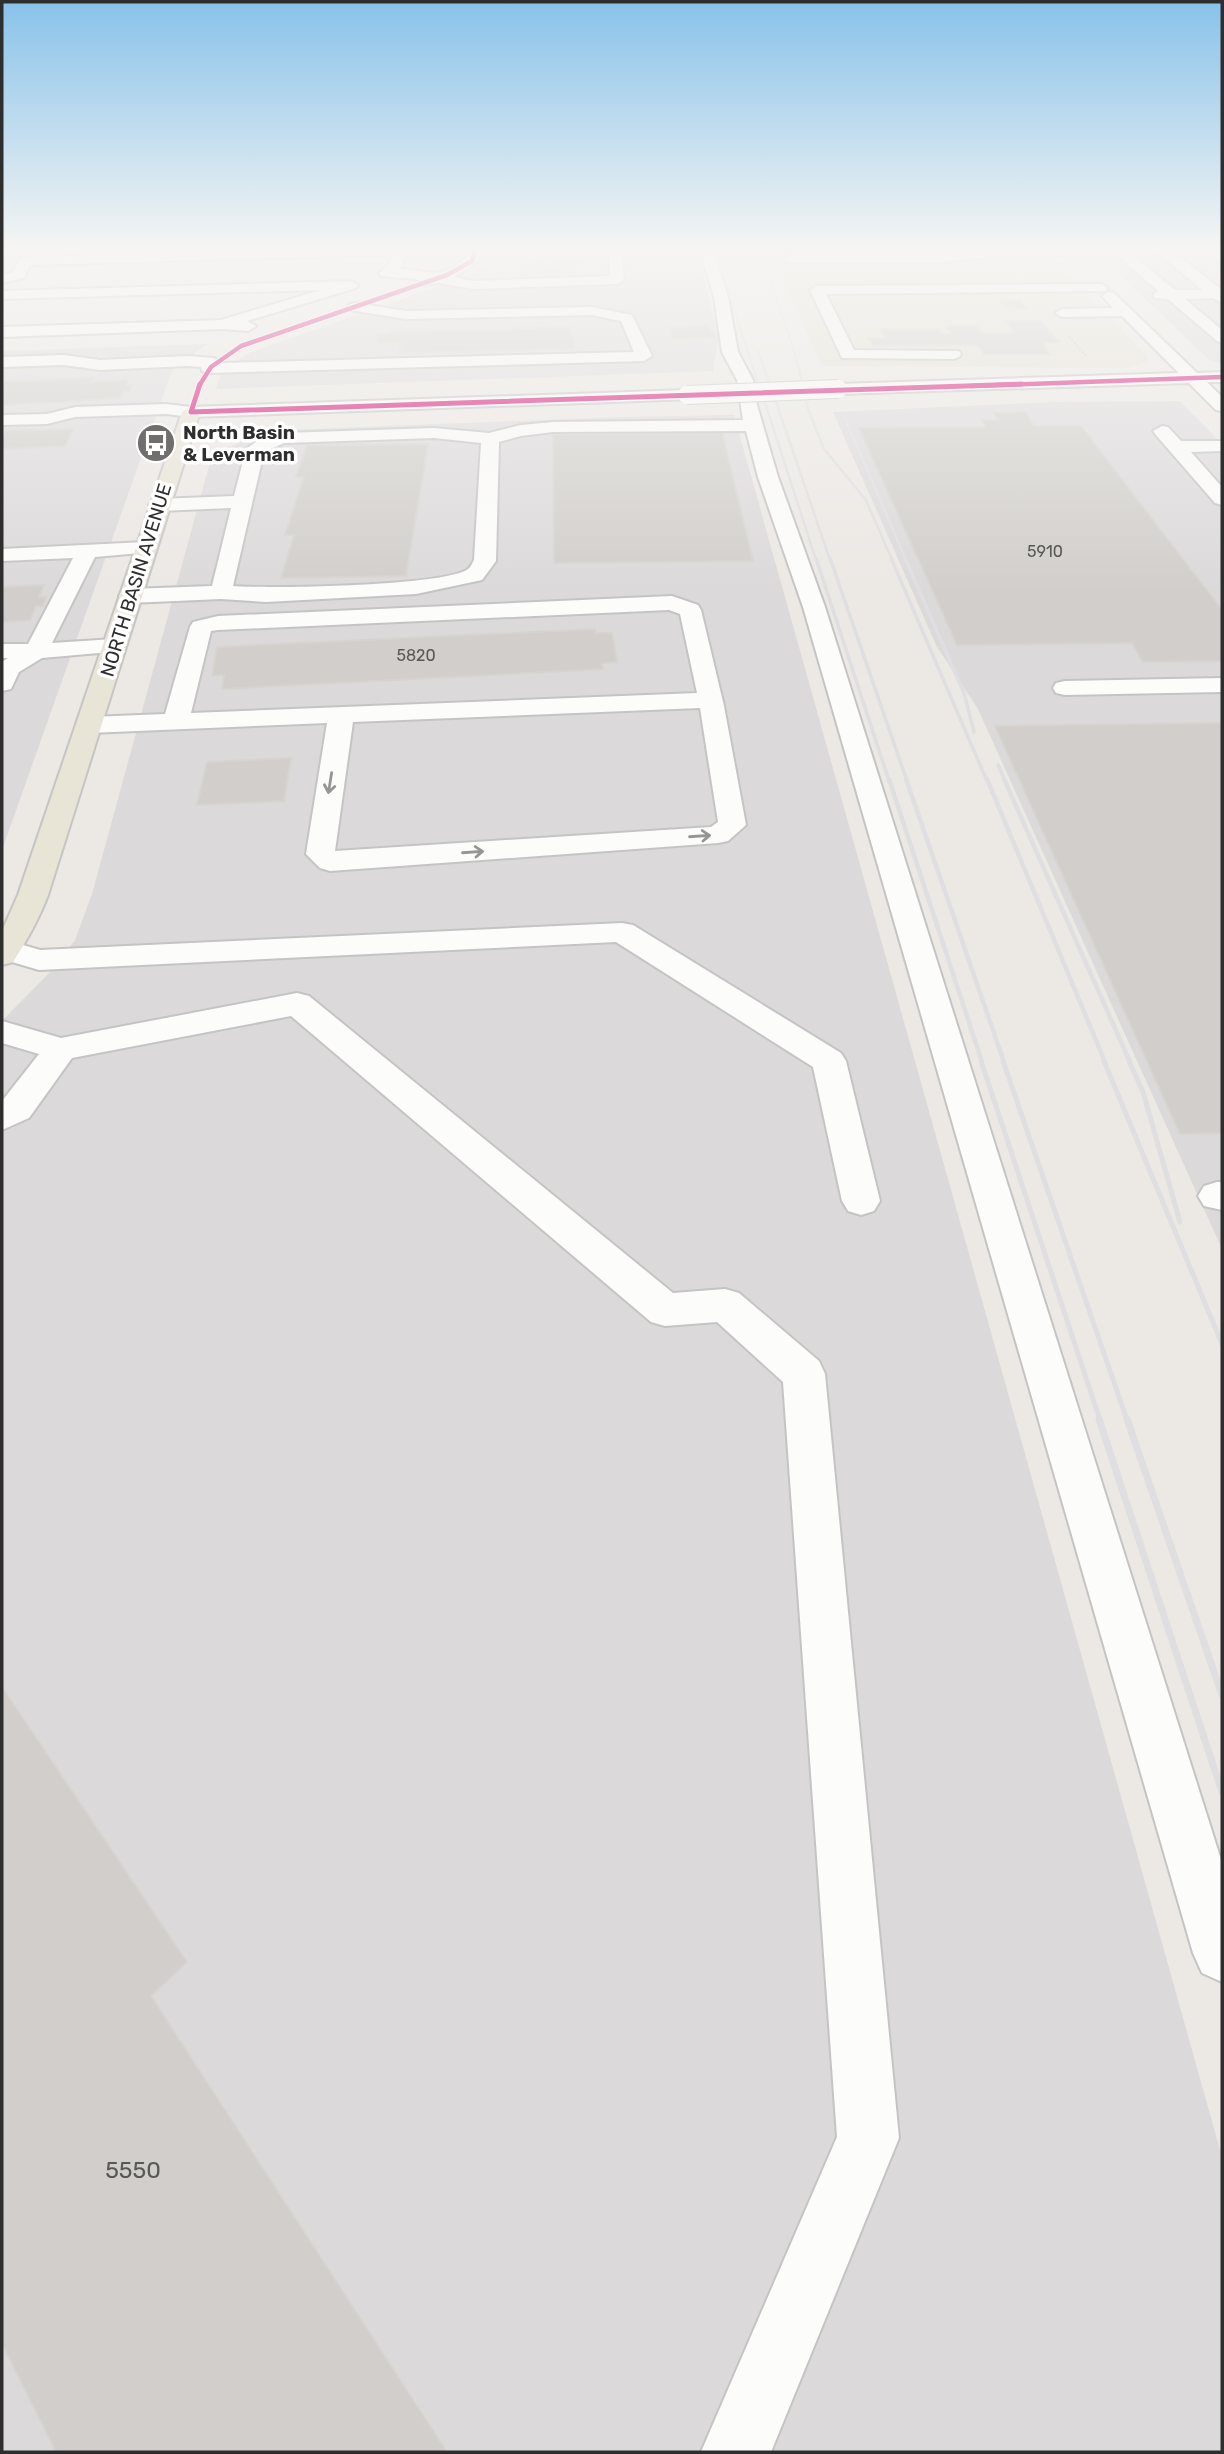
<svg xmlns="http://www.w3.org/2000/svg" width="1224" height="2454" font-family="Rubik,sans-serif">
<rect width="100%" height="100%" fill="#ece8e4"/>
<!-- industrial -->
<path fill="#dcd9db" d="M494,248H696L719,337L713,371L216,389L220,376L236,361L251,352L474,274L490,264L495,255Z
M755,248H1041L1056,262L757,265Z
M1092,248H1222V364L1209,360Z
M208,344L176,365L170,376L2,850V351Z
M1180,401L1222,444V1249L978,709L937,647L833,412L1058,402Z
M734,415L1222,2157V2452H2V1021L50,972L75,940L92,894L212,455L250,438L285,430L623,417Z"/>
<!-- education -->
<path fill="#e6e0d3" d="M1056,262L1148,357L1147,362L1128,368L822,366L777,265Z"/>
<!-- building -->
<path fill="#d1cecb" stroke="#d7d4d0" stroke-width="2" d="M773,248H918L920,254L774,255Z
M545,254L557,255L540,270L528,269L536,259Z
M557,255L592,257L585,264L573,263L563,273L539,272Z
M999,300H1019L1026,309L1005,308Z
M1005,321H1040L1059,342H1041L1050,354H984L977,345L873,346L868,338H886L881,329H938L942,334H951L946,326H976L982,333H1015Z
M708,325L715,337L674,339L669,328Z
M569,327L576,349L400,353L401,342L377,343V334H389V332Z
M93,378L91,382L128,380L126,386L131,385L129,391H123L120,398L2,405V382Z
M1025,412L1034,426H1081L1222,610V661L1143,662L1132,643L957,645L859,428L986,427L982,420H998L994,413Z
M73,429L65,446L2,449V438L6,431Z
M722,432L753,561L554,563L553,434Z
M428,444L406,576L281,578L294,535H285L304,477H296L307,445Z
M44,585L39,597H46L43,606H36L30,620L2,622V590L4,587Z
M595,629L596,633H612L617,662L602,663L603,669L222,689L224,675L212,676L217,647Z
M1222,723V1133L1180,1134L995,726Z
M291,758L284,801L197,805L207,762Z
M2,1687L187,1962L151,1996L447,2452H56L2,2344Z"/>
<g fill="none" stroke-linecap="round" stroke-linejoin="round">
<!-- minor casing -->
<g stroke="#c5c4c5" stroke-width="4">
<path id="minor" d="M387,248L406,255L400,269C435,271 436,281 467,257L469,248H481L479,261L454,277L473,281L610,276L608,248H621L624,280L617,284L473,289L438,283L423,285L422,280L381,276L379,273L389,264L392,257L384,255L30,265L24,278L2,283V275L13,272L20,258L25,257Z
M699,248H713L728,297L738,352L753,380L757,405L778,477L825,607L1222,1863V1982L1202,1973L1193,1953L803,607L758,477L746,431L553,432L521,436L499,442L496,561L482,580L416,594L266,602L221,599L130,603L122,601L119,596L122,591L130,589L212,586L231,508L159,511L152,509L149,505L152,501L159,499L234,496L246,449L263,437L284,433L434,428L489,433L521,425L553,422L743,420L737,380L722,352L714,297ZM434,438L481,443L474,560C472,563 471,567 468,569C446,586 268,589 233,586L264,452L284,443Z
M990,248H1063L1070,252L1063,256L996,255L947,262L792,263L785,259L792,255L947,254Z
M1109,248H1124L1175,290H1202L1153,248H1168L1222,290V303L1213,298L1185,299L1222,330V343L1217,341L1168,299L1155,298L1153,295L1158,291Z
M1202,248H1216L1222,253V263Z
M351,281L358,285L356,288L247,321L256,326L248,331L222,329L2,337V327L221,320L321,290L2,299V291Z
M1101,284L1108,288L1106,291L826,294L854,350L959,351L961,354L959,357L953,359L842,358L810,290L817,286Z
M1109,292L1114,293L1197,373L1222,372V382H1207L1222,397V411L1216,410L1189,383L838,394L830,389L838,384L1179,373L1122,316L1062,317L1055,313L1062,309L1113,308L1102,296Z
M355,303L406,311L592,307L632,315L652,356L644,361L208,373L202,371L201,367L187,366L100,370L64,365L2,367V357L64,355L100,360L187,356L214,358L222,363L634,352L621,321L592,315L406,319L350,310L348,307L350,304Z
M687,390L695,395L693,399L191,417L166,414L75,417L47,424L2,425V415L47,414L75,407L166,404L191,407Z
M1162,426L1168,427L1181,441H1222V451L1191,452L1222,487V505L1215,503L1156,435L1153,431Z
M145,542L152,544L155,548L152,552L95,557L52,643L114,639L122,641L126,646L122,651L42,658L19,672L11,689L2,691V662L8,658H2V644H28L73,558L2,561V549Z
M672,596L698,605L701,610L724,706L746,825L728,841L718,843L330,871L320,868L306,854L327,723L90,733L81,730L77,725L81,720L90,717L165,714L190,627L193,622L218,616ZM669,610L680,614L697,693L191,713L211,631L218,630ZM700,708L718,822L711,827L335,851L353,722Z
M1222,678V692L1065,695L1056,693L1053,688L1056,683L1065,681Z
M622,923L633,925L841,1053L846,1061L880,1201L874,1211L861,1215L848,1211L842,1201L813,1067L616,942L39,970L2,959V941L6,940L40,950Z
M297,993L309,996L673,1293L725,1289L739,1293L819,1361L825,1374L899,2138L771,2452H701L837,2137L783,1382L717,1322L665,1326L651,1322L291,1016L72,1058L29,1118L2,1130V1101L39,1054L2,1043V1021L61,1038Z
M1217,1182H1222V1210L1204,1206L1198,1196L1204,1186Z"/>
</g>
<!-- major casing -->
<g stroke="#c6c5c4" stroke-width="4">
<path id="major" d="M191,407L200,412L48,895C39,919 27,940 13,962L2,965V931L18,895L182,412Z"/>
</g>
<!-- path -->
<path stroke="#c9c9c8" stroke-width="2" stroke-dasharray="2 2" stroke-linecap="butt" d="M1069,336L1086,356"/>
<!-- minor -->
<use href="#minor" fill="#fcfcfb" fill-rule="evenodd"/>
<!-- major -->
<use href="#major" fill="#e8e4d6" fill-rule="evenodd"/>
<!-- rail-far5 -->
<path stroke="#dfdfe1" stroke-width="2" d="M714,248L759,386
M761,248C771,295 794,338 803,386
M758,350L770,386"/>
<!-- rail-far4 -->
<path stroke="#dfdfe1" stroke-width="2.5" d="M759,384L816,560
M770,384L830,560
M803,384L808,409L824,449L866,500L892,560
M844,416L906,560"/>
<!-- rail-far3 -->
<path stroke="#dfdfe1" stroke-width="3.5" d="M816,558L889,781
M830,558L907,781
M891,558L987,781
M905,558L964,693L974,732
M998,765L1005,781"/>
<!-- rail-far2 -->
<path stroke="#dfdfe1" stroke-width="4.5" d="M889,779L982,1062
M906,779L1004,1062
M987,779L1105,1062
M1004,779L1130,1062"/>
<!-- rail-far1 -->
<path stroke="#dfdfe1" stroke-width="5" d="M981,1061L1100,1420
M1003,1061L1127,1420
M1104,1061L1222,1344
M1129,1061L1143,1092L1180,1222"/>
<!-- rail -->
<path stroke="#dfdfe1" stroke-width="7" d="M1099,1419L1222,1792
M1127,1419L1222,1695"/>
<!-- minor-bridge casing -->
<g stroke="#c5c4c5" stroke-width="20" stroke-linecap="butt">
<path id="minor-bridge" d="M687,395L838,389"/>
</g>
<!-- minor-bridge -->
<use href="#minor-bridge" stroke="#fcfcfb" stroke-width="18"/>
<!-- cycleway-far1 casing -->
<g stroke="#fff" stroke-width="6">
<path id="cycleway-far1" d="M199,386L211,367L241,346L447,275L472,261L475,248
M971,386L1222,377"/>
</g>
<!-- cycleway casing -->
<g stroke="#fff" stroke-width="7">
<path id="cycleway" d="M200,384L191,412L1022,384"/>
</g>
<!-- cycleway-far1 -->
<use href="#cycleway-far1" stroke="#d6006c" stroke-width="4.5"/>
<!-- cycleway -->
<use href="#cycleway" stroke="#d6006c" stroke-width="5"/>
</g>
<!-- one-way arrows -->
<defs><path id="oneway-shaft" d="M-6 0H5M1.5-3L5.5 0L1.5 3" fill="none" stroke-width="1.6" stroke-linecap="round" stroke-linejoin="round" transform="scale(1.75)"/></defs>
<g stroke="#959594">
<use href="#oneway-shaft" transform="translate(330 783) rotate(99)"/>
<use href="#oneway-shaft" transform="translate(700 836) rotate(-4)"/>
<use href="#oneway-shaft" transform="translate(473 852) rotate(-4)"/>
</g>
<!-- sky -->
<linearGradient id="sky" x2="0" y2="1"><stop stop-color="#88c2ea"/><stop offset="0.42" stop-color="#f6f5f3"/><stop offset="1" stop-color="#f6f5f3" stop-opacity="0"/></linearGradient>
<rect width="1224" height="591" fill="url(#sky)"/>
<!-- icons -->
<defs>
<g id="bus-disc" transform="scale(2.0125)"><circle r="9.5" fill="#706f6e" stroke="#fff"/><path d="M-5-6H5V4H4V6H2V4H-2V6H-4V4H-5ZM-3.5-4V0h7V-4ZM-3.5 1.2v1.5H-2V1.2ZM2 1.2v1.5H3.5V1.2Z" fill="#fff"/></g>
</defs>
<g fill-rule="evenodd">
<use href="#bus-disc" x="156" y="443"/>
</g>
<g text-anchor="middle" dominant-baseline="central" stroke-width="7" stroke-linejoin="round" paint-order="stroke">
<!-- far-number labels -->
<g font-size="16" fill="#585857">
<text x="1045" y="551">5910</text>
<text x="416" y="655">5820</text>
</g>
<!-- far-poi labels -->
<g font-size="19" font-weight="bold" fill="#2e2e2e" stroke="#fff" text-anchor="start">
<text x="183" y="432">North Basin<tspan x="183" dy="22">&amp; Leverman</tspan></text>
</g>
<!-- far-street labels -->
<g font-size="19" fill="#2e2e2e" stroke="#fff">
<text transform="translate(136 580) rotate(-73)">NORTH BASIN AVENUE</text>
</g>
<!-- near-number labels -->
<g font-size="23" fill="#585857">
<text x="133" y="2170">5550</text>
</g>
</g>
<!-- border -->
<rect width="1224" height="2454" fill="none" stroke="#2e2e2e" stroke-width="7"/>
</svg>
